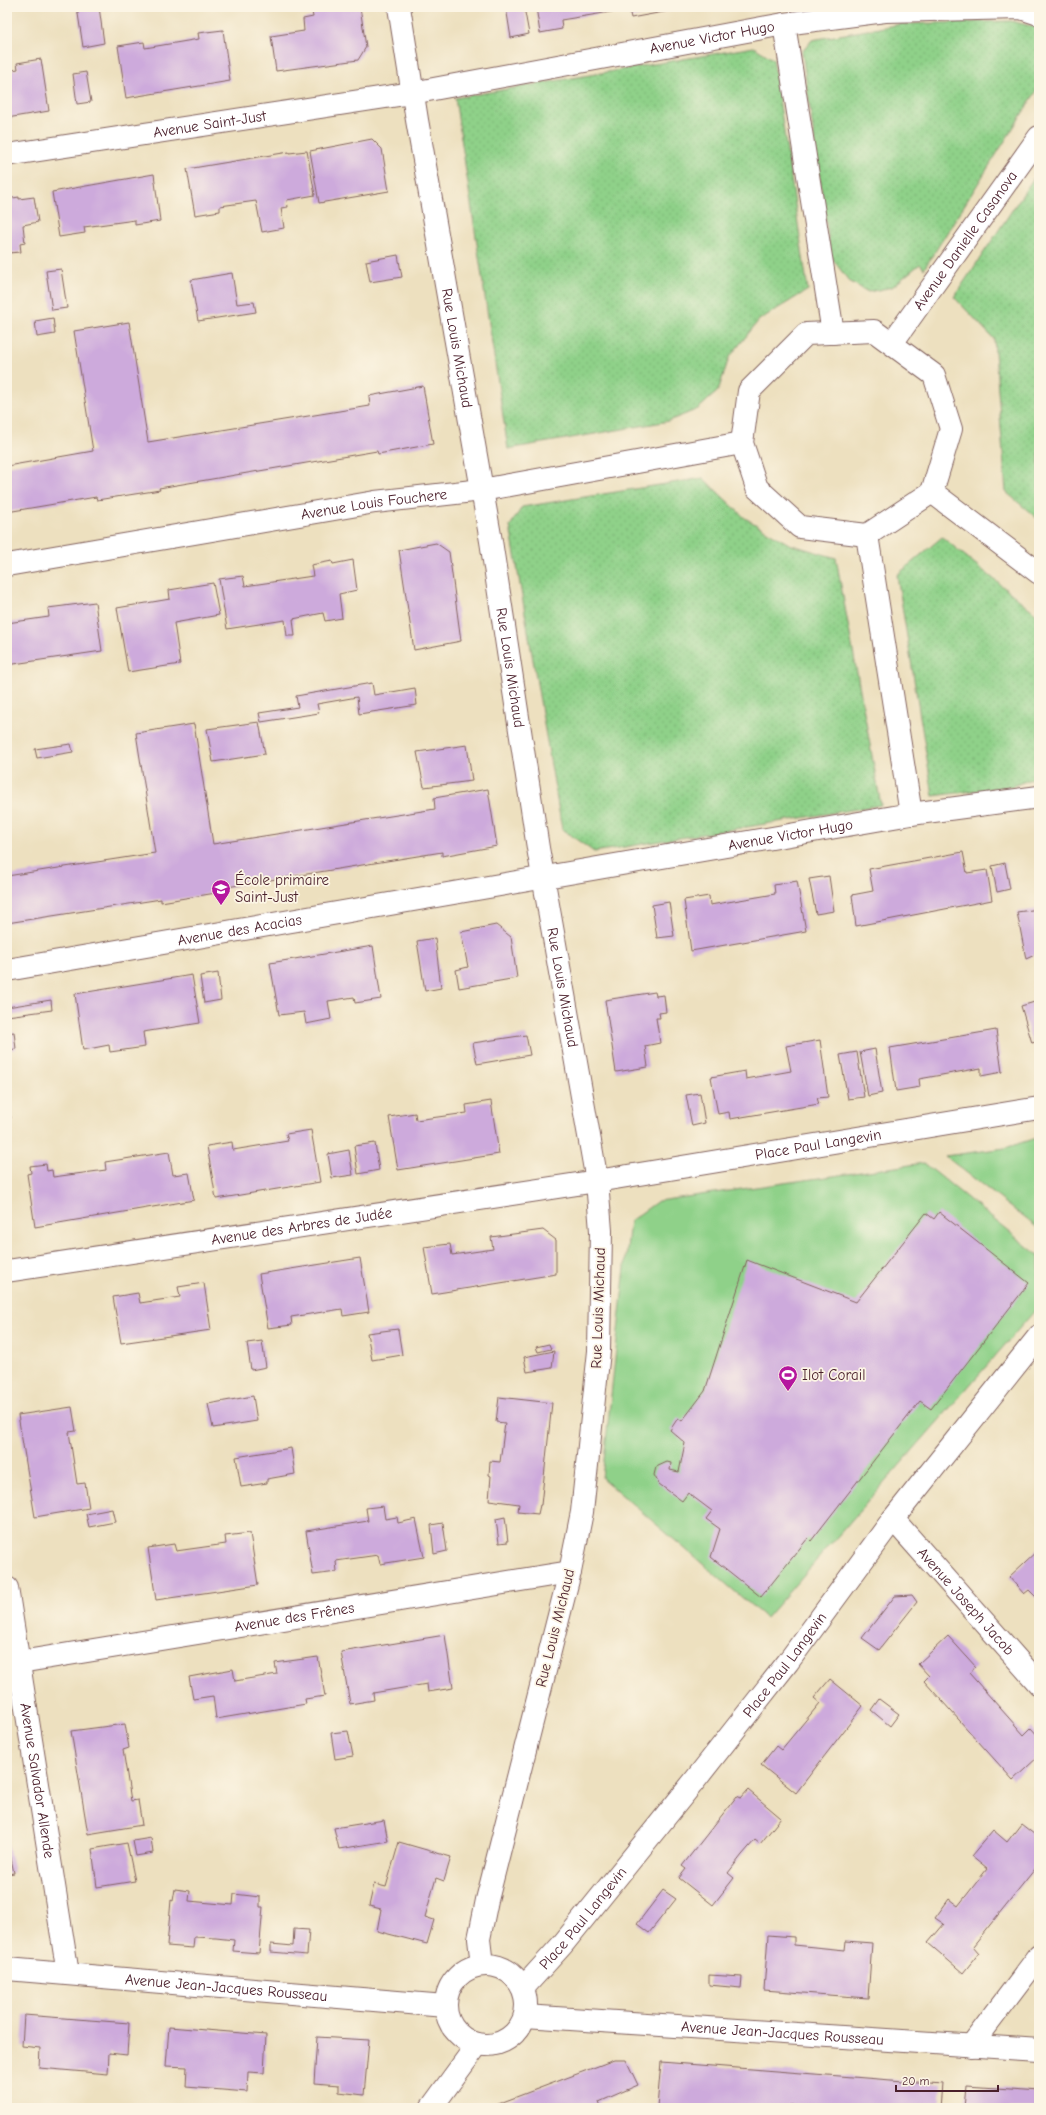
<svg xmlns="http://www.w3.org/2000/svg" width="1046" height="2115" font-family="'Comic Neue',sans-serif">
<defs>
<pattern id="grass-dots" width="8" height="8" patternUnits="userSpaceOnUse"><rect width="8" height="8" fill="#8fd189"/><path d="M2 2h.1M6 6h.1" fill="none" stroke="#7db376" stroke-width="1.8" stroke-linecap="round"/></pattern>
</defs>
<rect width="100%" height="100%" fill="#fcf5e5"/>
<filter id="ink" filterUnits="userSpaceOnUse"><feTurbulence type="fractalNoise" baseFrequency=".025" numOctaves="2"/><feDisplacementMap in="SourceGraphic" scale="8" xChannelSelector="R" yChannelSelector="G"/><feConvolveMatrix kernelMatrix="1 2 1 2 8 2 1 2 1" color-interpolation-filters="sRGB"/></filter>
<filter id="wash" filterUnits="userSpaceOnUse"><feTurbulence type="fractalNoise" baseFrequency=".012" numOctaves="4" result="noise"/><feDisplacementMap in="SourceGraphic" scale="16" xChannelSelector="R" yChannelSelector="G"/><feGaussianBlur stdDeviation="0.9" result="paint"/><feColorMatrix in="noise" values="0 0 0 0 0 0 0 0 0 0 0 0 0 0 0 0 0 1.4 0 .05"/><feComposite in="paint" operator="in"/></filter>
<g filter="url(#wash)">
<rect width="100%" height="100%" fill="#ede0bf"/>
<!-- grass -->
<path fill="url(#grass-dots)" stroke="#6c785a" d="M1011,21L1039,28V87L924,269L920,264L892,287L868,292L849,281L831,257L802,52L812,40L901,24Z
M754,47L773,59L808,290L759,320L729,358L718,391L698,409L669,421L508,449L455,98Z
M1039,170V520L1006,492L994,339L954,297Z
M703,478L745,518L789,544L836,558L881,805L594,852L562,829L510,526L522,507Z
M942,537L1039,616V776L1013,786L933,796L897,575Z"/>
<!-- garden -->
<path fill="#8fd189" stroke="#6c785a" d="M1039,1137V1229L945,1156L1005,1148Z
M924,1163L1039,1256V1306L766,1618L602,1478L630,1221L658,1201Z"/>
<g id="blocks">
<!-- building -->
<path fill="#cdaadc" d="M77,7H99L104,43L83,47Z
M347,7H360L366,47L358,60L276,71L271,36L304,31L303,19L313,17L312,12Z
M506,7H524L529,34L511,38Z
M536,7H685V8L631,18L629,9L561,20L562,29L540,33Z
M223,30L230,81L126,98L118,46L144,42L145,48L199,39L198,33Z
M41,59L49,111L7,118V71L18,69L17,63Z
M86,72L91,102L77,104L73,74Z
M372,139L382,149L389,191L319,203L310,151Z
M307,151L315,195L287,200L288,207L281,208L284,228L262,232L256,201L220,206V211L195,215L187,169L289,152V153Z
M154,174L160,221L135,225V220L84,227L85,233L59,237L52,192Z
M19,197V199L34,197L38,222L23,225L25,243L20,244L21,252L8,253L7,199Z
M398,255L402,277L370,282L366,261Z
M61,269L67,308L52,310L46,271Z
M232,273L237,304L254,302L256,312L198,321L191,280Z
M53,318L55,334L37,337L35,321Z
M129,322L148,442L370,406L369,396L423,386L433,444L378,454L377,451L159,488L160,490L97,500L96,497L7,512V466L93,451L74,331Z
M436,543L449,552L461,641L414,650L399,550Z
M353,560L357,590L339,594L342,618L325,621L323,613L293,619L295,636H287L285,620L227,629L219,579L243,576L245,586L313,576L311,565L332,561L333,564Z
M213,583L219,615L174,623L180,664L128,672L117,608L170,599L169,590Z
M95,602L102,651L7,665V623L49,617L48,608Z
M372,683L374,695L415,688L417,705L359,714L357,697L317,704L319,713L261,722L259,713L298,707L296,696Z
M259,722L265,754L213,762L207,729Z
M194,724L213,844L435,809L434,798L488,789L497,846L442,856V852L221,888L222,892L161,902V899L7,923V876L155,853L136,733Z
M71,744L73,752L37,758L35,749Z
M467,745L472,781L424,787L417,752Z
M963,852L967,873L987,870L992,900L856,926L852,895L873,891L869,869Z
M1005,863L1010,889L997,892L992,866Z
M829,876L834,911L816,914L809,879Z
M797,881L806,931L691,951L684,900L709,896L710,905L775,894L774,885Z
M669,902L674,936L657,938L652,905Z
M1039,909V953L1026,959L1017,912Z
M496,925L511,937L517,978L459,988L456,970L468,967L461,932Z
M435,938L441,988L425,991L417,941Z
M373,946L381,999L355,1003L354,997L328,1001L331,1019L306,1024L304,1012L279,1015L270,963Z
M218,973L221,1000L204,1003L200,976Z
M192,975L200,1023L143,1032L145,1047L110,1052L109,1045L83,1050L75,994Z
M655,992L656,996L664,995L666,1012L659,1013L660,1018H656L660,1043L645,1046L648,1067L616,1072L605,1000Z
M51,1000L52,1010L7,1016V1007Z
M1038,1001L1039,1041L1032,1043L1021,1006Z
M996,1030L1002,1072L981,1076V1068L919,1079L920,1087L896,1091L890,1048Z
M14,1032L16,1049L7,1050V1033Z
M526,1035L530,1055L477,1064L473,1043Z
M820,1040L828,1097L817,1098L819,1104L730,1119L729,1112L718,1114L711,1077L745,1071L746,1079L791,1071L786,1046Z
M875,1049L882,1093L868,1096L860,1052Z
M857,1052L864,1097L848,1099L840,1055Z
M700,1093L705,1123L692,1126L686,1095Z
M7,1101L11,1118L7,1119Z
M491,1101L499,1154L398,1170L389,1117L415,1113L416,1120L467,1113L466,1105Z
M311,1130L320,1182L216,1199L207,1146L232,1142L233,1150L288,1141L286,1134Z
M375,1143L379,1170L358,1174L354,1146Z
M349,1150L353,1175L332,1178L328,1154Z
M169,1152L173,1175L189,1173L194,1200L35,1227L27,1174L31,1173L30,1166L46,1164L47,1171L52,1170L53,1177L106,1170L105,1162Z
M939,1212L1029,1283L931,1409L920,1401L811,1541L808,1538L761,1597L711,1557L720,1529L706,1519L712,1511L688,1493L682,1501L659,1484L654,1475L656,1467L667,1462L671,1463L670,1470L679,1472L685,1443L670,1430L678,1418L682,1421L705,1391L747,1260L856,1302L926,1213L934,1219Z
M543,1230L556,1240V1274L432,1294L424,1247L450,1244L452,1255L493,1249L491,1237Z
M360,1258L369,1312L343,1316L342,1309L291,1317L292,1325L268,1328L259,1274Z
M204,1283L211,1330L121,1343L113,1297L138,1293L140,1303L180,1297L178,1287Z
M398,1329L402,1355L372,1360L367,1333Z
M262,1341L266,1367L251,1370L247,1343Z
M549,1344L551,1349L538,1352L536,1347Z
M554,1351L552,1368L527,1372L524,1357Z
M253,1396L257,1421L213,1428L208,1404Z
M499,1397L552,1403L541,1505H540L538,1514L518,1512L519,1504L489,1500L491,1476L489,1475L490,1461L500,1462L505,1423L496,1422Z
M72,1407L76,1431L69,1432L77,1484L85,1483L89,1508L35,1517L18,1415Z
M291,1448L295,1474L267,1479V1483L241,1487L236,1457Z
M383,1506L385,1519L397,1517L398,1523L416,1519L424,1557L380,1564L378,1555L336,1561L337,1572L313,1575L306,1531L368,1521L366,1508Z
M112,1509L115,1522L89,1527L86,1514Z
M505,1517L508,1542L499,1543L496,1519Z
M443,1523L447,1551L434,1554L431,1525Z
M250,1533L258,1585L156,1600L148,1548L174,1544L176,1551L226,1544L225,1536Z
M1039,1549V1600L1029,1590L1024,1594L1009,1577Z
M912,1595L917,1602L879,1650L862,1638L895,1596Z
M445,1635L453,1688L428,1692L427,1684L373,1693L374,1700L350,1704L341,1652Z
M948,1636L976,1667L969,1673L1024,1735L1031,1728L1039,1737V1756L1013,1780L924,1681L929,1676L918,1664Z
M318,1657L325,1696L305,1699L306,1704L216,1719L213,1696L193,1699L189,1677L233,1669L235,1681L277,1674L275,1663Z
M830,1679L863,1706L796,1793L761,1765L776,1746L781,1750L820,1703L814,1698Z
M879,1699L899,1714L890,1726L871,1710Z
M125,1724L129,1748L123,1750L127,1775L131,1801L138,1800L142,1825L88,1834L71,1731Z
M348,1731L353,1756L335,1759L331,1733Z
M748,1790L781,1818L760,1844L755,1840L742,1855L728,1873L734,1878L713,1905L679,1878L686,1869L682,1866L737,1796L741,1798Z
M384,1820L388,1841L339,1849L334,1828Z
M1021,1824L1039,1838V1864L973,1946L979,1953L963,1973L928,1943L944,1924L935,1918L949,1899L958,1906L987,1869L971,1856L993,1830L1007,1842Z
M151,1838L153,1853L136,1856L133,1841Z
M7,1840L14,1873L7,1874Z
M399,1842L451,1857L444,1881L436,1878L425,1917L434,1920L427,1944L377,1931L381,1909L369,1906L374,1884L386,1887Z
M127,1843L135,1881L97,1887L92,1849Z
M175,1889L190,1891L189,1901L233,1905L234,1894L260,1897V1907H263L259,1953L233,1951L234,1940L216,1938L194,1937L193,1948L167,1946L171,1900L173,1901Z
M663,1890L676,1899L649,1933L637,1924Z
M294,1929L309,1930L307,1955L271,1952V1944L293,1946Z
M768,1935L794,1937V1945L845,1950L846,1941L872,1943L868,1998L764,1990Z
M709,1975L742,1977L741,1988L709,1985Z
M24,2015L129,2023L127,2055L109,2053L108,2074L39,2068L40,2048L22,2046Z
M169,2027L266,2035L264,2073L248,2072L247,2092L186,2087L187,2067L166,2066Z
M317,2037L369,2040L364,2095L339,2092V2085L314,2083Z
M614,2060H626L638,2085L599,2102L601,2108H487Z
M661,2062L942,2084L940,2108H817L790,2105V2108L657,2107Z
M967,2086L1039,2091V2108H965Z"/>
</g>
</g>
<g filter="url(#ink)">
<use href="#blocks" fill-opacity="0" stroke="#83635f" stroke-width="1"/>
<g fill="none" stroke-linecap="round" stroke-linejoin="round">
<!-- street casing -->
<g stroke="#83635f" stroke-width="24">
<g id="street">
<path d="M784,24L833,333"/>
<path id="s1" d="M7,155L412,93L784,24L885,11L1021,8L1039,14"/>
<path d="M874,331L934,375L951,429L932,492L867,535L800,527L757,488L742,443L749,391L806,334Z"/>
<path id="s2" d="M892,343L1039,137"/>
<path d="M932,492L1039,573"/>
<path d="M867,535L911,814"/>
<path id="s3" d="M7,565L375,502L482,490L742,443"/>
<path id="s4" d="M7,970L911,814L1039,797"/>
<path id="s5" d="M7,1271L597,1181L1039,1108"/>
<path id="s6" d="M893,1519L1039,1684"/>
<path id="s7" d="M7,1588L68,1974"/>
<path id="s8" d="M20,1662L570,1572"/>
<path id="s9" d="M523,1988L562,1945L696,1779L788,1662L893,1519L1039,1336"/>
<path d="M971,2046L1039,1956"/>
</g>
</g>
<!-- secondary casing -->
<g stroke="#83635f" stroke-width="24">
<g id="secondary">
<path id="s10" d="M399,7L417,120L491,541L538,848L597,1181L601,1231L599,1351L582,1512L570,1572L487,1900L479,1939L482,1965"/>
<circle cx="486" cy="2005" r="40"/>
<path id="s11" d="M7,1969L445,2006"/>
<path id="s12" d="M525,2016L1039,2050"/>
<path d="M431,2108L477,2045"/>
</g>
</g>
<!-- street -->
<use href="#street" stroke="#fff" stroke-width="22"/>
<!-- secondary -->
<use href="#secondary" stroke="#fff" stroke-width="22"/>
</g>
</g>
<!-- icons -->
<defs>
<g id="school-pin" transform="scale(1)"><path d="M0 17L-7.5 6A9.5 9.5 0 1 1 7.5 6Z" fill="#b5179e" stroke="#fcf5e5"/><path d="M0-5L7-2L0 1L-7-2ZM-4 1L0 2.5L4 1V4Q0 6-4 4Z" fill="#fff"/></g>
<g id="stadium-pin" transform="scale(1)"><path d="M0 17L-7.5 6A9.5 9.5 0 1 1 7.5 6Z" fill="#b5179e" stroke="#fcf5e5"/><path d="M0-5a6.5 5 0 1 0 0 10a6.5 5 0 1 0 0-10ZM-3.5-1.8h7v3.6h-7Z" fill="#fff"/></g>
</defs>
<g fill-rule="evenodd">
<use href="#school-pin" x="221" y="889"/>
<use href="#stadium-pin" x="788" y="1375"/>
</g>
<g text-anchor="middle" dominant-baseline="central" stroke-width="3.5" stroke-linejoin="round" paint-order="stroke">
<!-- street labels -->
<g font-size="15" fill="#4a1f2b" stroke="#fcf5e5">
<text stroke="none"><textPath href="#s1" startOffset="715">Avenue Victor Hugo</textPath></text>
<text stroke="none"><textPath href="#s1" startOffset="205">Avenue Saint-Just</textPath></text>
<text stroke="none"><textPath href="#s2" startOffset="126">Avenue Danielle Casanova</textPath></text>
<text stroke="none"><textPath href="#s10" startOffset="346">Rue Louis Michaud</textPath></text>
<text stroke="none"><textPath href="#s3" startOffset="372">Avenue Louis Fouchere</textPath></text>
<text stroke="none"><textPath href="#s10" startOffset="670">Rue Louis Michaud</textPath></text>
<text stroke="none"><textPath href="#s4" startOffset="795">Avenue Victor Hugo</textPath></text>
<text stroke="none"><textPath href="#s4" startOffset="236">Avenue des Acacias</textPath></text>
<text stroke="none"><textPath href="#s10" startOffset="994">Rue Louis Michaud</textPath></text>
<text stroke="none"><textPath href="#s5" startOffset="821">Place Paul Langevin</textPath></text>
<text stroke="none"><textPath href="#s5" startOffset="298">Avenue des Arbres de Judée</textPath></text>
<text transform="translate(598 1308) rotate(-88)">Rue Louis Michaud</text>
<text stroke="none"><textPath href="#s6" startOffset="110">Avenue Joseph Jacob</textPath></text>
<text stroke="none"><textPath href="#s8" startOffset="278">Avenue des Frênes</textPath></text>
<text transform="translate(555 1628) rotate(-76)">Rue Louis Michaud</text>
<text stroke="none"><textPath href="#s9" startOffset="416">Place Paul Langevin</textPath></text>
<text stroke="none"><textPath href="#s7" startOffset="195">Avenue Salvador Allende</textPath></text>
<text stroke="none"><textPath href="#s9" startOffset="92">Place Paul Langevin</textPath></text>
<text stroke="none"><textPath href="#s11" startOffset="220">Avenue Jean-Jacques Rousseau</textPath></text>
<text stroke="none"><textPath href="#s12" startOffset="258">Avenue Jean-Jacques Rousseau</textPath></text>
</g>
<!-- poi labels -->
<g font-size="15" fill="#4a1f2b" stroke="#fcf5e5" text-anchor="start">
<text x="235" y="880">École primaire<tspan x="235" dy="17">Saint-Just</tspan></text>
<text x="802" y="1375">Ilot Corail</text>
</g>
</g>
<!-- margin -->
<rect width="1046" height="2115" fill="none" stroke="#fcf5e5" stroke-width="24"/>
<!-- scale -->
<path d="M896 2085v6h102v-6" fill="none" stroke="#4a1f2b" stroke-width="2"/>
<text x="902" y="2085" font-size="12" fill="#4a1f2b" stroke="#fcf5e5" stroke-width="3" paint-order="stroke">20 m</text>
</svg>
